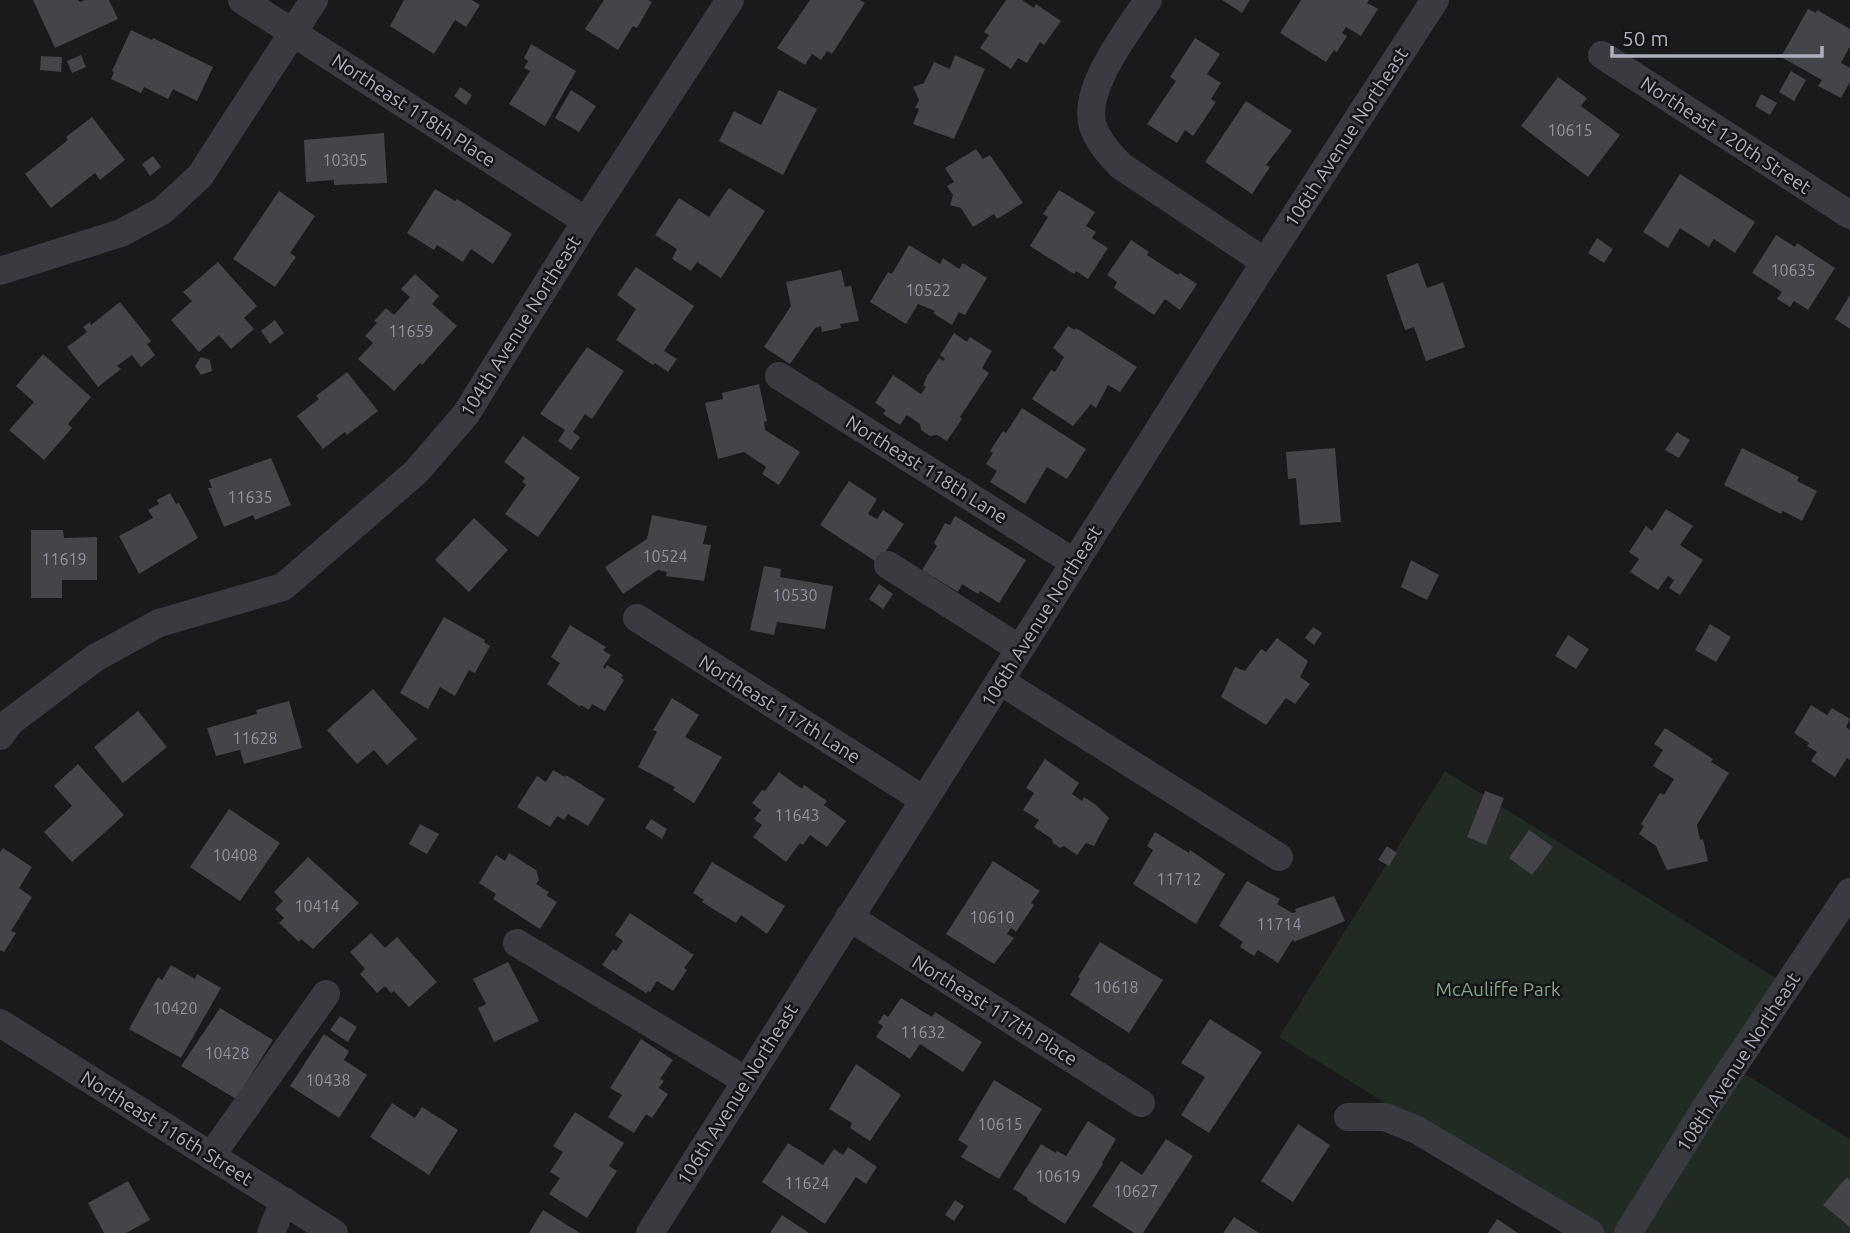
<svg xmlns="http://www.w3.org/2000/svg" width="1850" height="1233" font-family="Ubuntu,sans-serif">
<rect width="100%" height="100%" fill="#1a191c"/>
<!-- green -->
<path fill="#212a23" d="M1445,771L1784,983L1732,1066L1850,1139V1233H1594L1279,1037Z"/>
<!-- building -->
<path fill="#444449" d="M33,0H78L80,2L85,0H109L118,19L55,48Z
M404,0H472L480,5L466,27L455,20L434,54L390,26Z
M604,0H648L652,2L637,28L633,26L618,50L585,29Z
M810,0H860L865,3L832,54L827,51L821,60L812,54L805,65L777,48Z
M1006,0H1022L1034,8L1036,4L1061,21L1044,45L1040,42L1027,63L1018,58L1011,69L980,48L989,35L984,32Z
M1222,0H1250L1242,13Z
M1301,0H1369L1367,3L1378,9L1361,36L1346,27L1342,33L1347,36L1337,52L1334,50L1326,62L1280,33Z
M1808,9L1816,13L1817,10L1850,29V46L1841,63L1850,68V82L1841,98L1818,86L1822,80L1781,57Z
M131,30L152,40L153,38L213,67L197,101L173,89L168,99L144,87L141,93L111,79L114,72L112,71Z
M1195,38L1220,54L1207,74L1221,83L1211,99L1216,102L1193,136L1185,130L1177,143L1147,124L1176,81L1170,77Z
M531,44L576,71L545,126L509,104L530,71L524,68L528,61L524,58Z
M81,55L86,67L72,73L67,61Z
M955,55L985,69L954,139L913,124L919,109L915,108L919,100L913,87L924,83L934,62L950,69Z
M41,56L62,57L61,72L40,70Z
M1791,71L1806,80L1794,101L1779,92Z
M1558,77L1587,98L1581,106L1620,135L1588,177L1521,126Z
M460,87L472,95L466,105L454,96Z
M571,90L596,106L579,132L555,118Z
M779,90L817,109L783,175L719,141L734,111L761,125Z
M1761,94L1777,103L1770,115L1755,106Z
M1246,101L1292,131L1266,165L1270,167L1252,194L1205,162Z
M92,117L125,160L100,180L95,173L51,208L25,174L68,140L66,137Z
M384,133L387,183L334,185V180L306,182L304,140Z
M976,149L983,159L990,155L1023,203L997,219L994,214L973,227L961,208L950,205L953,195L947,186L954,182L945,168Z
M153,156L161,167L150,176L142,164Z
M1680,174L1755,222L1735,253L1714,239L1709,247L1680,228L1668,248L1643,232Z
M729,188L765,211L721,278L697,262L691,271L672,259L677,249L655,235L679,198L709,217Z
M435,189L455,201L457,199L512,234L493,264L471,249L463,262L437,245L434,250L407,233Z
M1059,190L1095,212L1086,226L1096,232L1092,238L1108,248L1088,279L1076,271L1074,274L1030,246L1048,217L1043,214Z
M279,191L315,216L290,253L296,257L275,287L233,259Z
M1776,235L1795,247L1797,243L1835,268L1808,310L1794,301L1790,307L1777,299L1782,292L1752,273Z
M1597,238L1613,249L1604,263L1588,253Z
M1131,240L1149,252L1147,255L1178,275L1180,273L1197,284L1180,310L1165,299L1154,315L1114,288L1117,282L1107,275Z
M909,245L940,264L943,258L959,269L963,263L987,278L965,315L959,312L952,325L933,313L935,311L918,304L906,324L870,302L888,272L892,274Z
M218,262L257,306L244,318L254,329L231,349L219,335L199,352L171,320L192,301L183,292Z
M1418,263L1427,288L1443,282L1465,347L1426,361L1414,327L1405,330L1386,275Z
M636,267L694,306L664,351L677,359L668,372L655,363L653,365L616,340L636,309L617,295Z
M841,270L845,287L851,286L859,321L840,324L841,328L822,332L821,326L815,328L790,364L764,347L791,306L786,282Z
M415,274L439,296L432,304L457,326L422,365L420,363L394,391L358,359L373,343L365,336L377,323L374,321L386,308L394,315L410,297L401,289Z
M1850,295V329L1835,319Z
M120,302L151,341L147,344L155,355L141,367L132,355L117,366L121,369L98,387L67,347L87,332L83,327L90,322L91,325Z
M275,320L284,333L270,344L261,331Z
M1068,326L1075,330L1076,328L1137,367L1120,392L1108,385L1096,408L1091,404L1073,426L1032,399L1051,370L1055,372L1064,357L1053,348Z
M954,333L967,342L970,337L992,351L982,368L989,373L960,417L962,419L947,441L937,435L930,436L921,430L920,424L907,415L900,425L883,414L886,410L875,403L893,375L921,394L926,387L923,385L927,376L939,358L943,361L945,359L940,355Z
M587,347L624,371L592,419L585,414L573,432L580,437L571,450L558,441L565,430L540,414Z
M43,354L91,397L68,424L72,428L44,460L9,430L34,402L16,386Z
M201,357L210,360L212,371L201,375L195,366Z
M347,372L378,411L347,435L345,432L323,449L297,416L319,399L316,396Z
M759,384L767,421L764,422L765,430L800,452L779,485L762,474L766,467L744,452L718,459L705,403L723,399L722,393Z
M1022,408L1086,449L1067,479L1047,467L1025,504L990,482L997,471L986,464L993,453L990,451L1003,431L1006,433Z
M1677,432L1690,440L1679,458L1665,450Z
M523,436L580,478L538,537L505,514L526,485L522,482L525,478L504,462Z
M1335,448L1341,522L1300,525L1296,478L1288,479L1286,452Z
M1742,448L1799,477L1797,481L1817,491L1802,521L1783,511L1781,514L1724,485Z
M271,458L291,505L255,520L253,515L224,527L208,488H212L209,480Z
M849,481L877,499L868,514L877,519L883,510L904,524L878,563L820,525Z
M170,493L176,504L179,503L198,538L139,574L119,536L153,518L148,510L159,504L157,500Z
M1666,509L1693,526L1680,545L1703,560L1680,595L1669,588L1674,580L1668,576L1658,590L1630,572L1639,559L1629,552L1646,526L1652,531Z
M652,515L707,526L703,544L711,545L704,581L666,576L667,572L658,570L623,594L605,567L647,539Z
M955,516L1026,560L999,603L980,591L978,594L962,584L958,592L922,570L937,546L934,543L945,523L950,525Z
M474,518L508,550L469,592L435,560Z
M31,530H63L64,538L97,537V580H62V598H31Z
M1411,560L1439,575L1427,600L1401,587Z
M764,566L781,569L780,577L833,586L825,629L777,622L774,635L750,630Z
M879,584L893,594L883,609L869,599Z
M444,617L485,640L484,642L490,646L475,673L469,670L455,696L440,687L428,709L400,693Z
M1710,624L1731,637L1716,662L1695,650Z
M570,625L606,647L603,650L611,655L603,667L605,669L607,665L623,675L621,678L624,680L605,711L592,704L589,710L581,705L580,707L547,684L560,663L551,657Z
M1313,627L1322,633L1314,645L1305,638Z
M1568,635L1589,649L1576,669L1555,656Z
M1277,638L1308,661L1300,677L1310,684L1295,704L1286,698L1266,725L1221,697L1235,667L1245,671L1261,649L1266,652Z
M373,689L417,739L387,765L374,750L357,764L327,730Z
M672,698L699,715L685,737L722,757L694,803L673,790L675,787L638,767L657,732L653,730Z
M289,701L302,748L244,764L240,750L216,756L207,728L257,714L256,710Z
M1811,705L1827,715L1832,708L1850,719L1846,727L1850,730V760L1847,758L1835,777L1811,761L1817,752L1807,746L1809,743L1794,733Z
M138,711L167,747L123,783L94,747Z
M1665,728L1713,759L1711,762L1729,773L1697,825L1700,840L1703,839L1708,861L1667,870L1656,846L1639,834L1644,826L1641,824L1660,793L1664,795L1674,779L1653,766L1663,750L1654,744Z
M1045,759L1079,783L1072,794L1082,801L1084,797L1096,805L1109,818L1094,846L1086,843L1077,855L1064,846L1060,848L1053,843L1052,839L1034,827L1039,820L1023,810L1034,793L1026,788Z
M78,764L124,815L72,862L44,832L72,806L54,786Z
M553,770L565,777L566,775L605,799L588,826L568,814L564,820L557,816L550,827L517,807L537,776L546,782Z
M779,772L802,789L804,785L827,801L824,805L846,821L827,847L810,835L803,845L800,843L786,862L753,837L762,825L754,819L761,810L752,803L762,790L765,791Z
M1485,791L1504,798L1486,845L1467,837Z
M229,809L280,843L240,901L190,867Z
M651,819L667,829L662,839L645,828Z
M420,824L439,834L427,854L409,844Z
M1529,830L1553,847L1532,875L1509,858Z
M1155,832L1189,853L1190,850L1225,874L1196,924L1133,884L1153,850L1147,846Z
M1387,846L1397,853L1389,866L1378,860Z
M3,848L32,867L19,888L32,897L11,931L16,933L4,952L0,950V852Z
M509,853L536,870L539,880L536,884L549,892L547,896L557,902L540,929L493,899L496,894L479,883L496,855L505,861Z
M308,857L359,903L313,949L301,939L299,942L279,923L284,918L275,909L283,901L274,892Z
M993,861L1040,891L1031,903L1034,905L1016,932L1011,928L1007,934L1014,938L994,964L946,934Z
M712,862L785,906L767,934L741,915L736,923L702,902L704,900L693,893Z
M1247,881L1280,899L1277,904L1292,913L1296,912L1295,909L1334,896L1345,921L1294,942L1293,939L1278,963L1258,950L1254,956L1240,947L1243,942L1219,926Z
M630,913L694,955L684,968L687,970L673,991L657,981L650,992L648,991L646,993L602,965L613,949L616,951L623,941L615,935Z
M371,933L385,948L397,937L437,982L409,1007L394,991L391,993L385,986L377,993L360,974L365,969L350,952Z
M1100,942L1163,980L1129,1033L1070,995L1080,979L1078,977Z
M508,962L539,1021L494,1042L478,1008L486,1004L473,979Z
M171,965L195,979L197,974L221,988L181,1058L129,1029L158,977L162,980Z
M901,998L932,1017L935,1012L982,1042L963,1072L920,1044L910,1059L876,1037L883,1026L878,1023L884,1014L888,1017Z
M220,1008L273,1040L236,1099L181,1066Z
M340,1016L357,1027L348,1042L330,1030Z
M1210,1019L1262,1052L1209,1133L1181,1115L1205,1077L1181,1063Z
M324,1034L349,1051L344,1060L367,1075L339,1118L290,1086Z
M641,1039L673,1060L660,1079L664,1081L659,1088L668,1094L652,1118L646,1114L634,1133L608,1117L622,1095L610,1088Z
M856,1064L901,1095L870,1141L850,1128L852,1123L829,1109Z
M994,1080L1042,1109L999,1179L961,1157L968,1146L958,1140Z
M392,1103L415,1118L422,1107L458,1130L429,1175L370,1137Z
M575,1112L624,1143L609,1166L617,1171L587,1218L549,1194L560,1178L550,1172L563,1152L553,1146Z
M1088,1121L1116,1139L1102,1163L1103,1164L1065,1224L1027,1200L1028,1198L1013,1189L1041,1144L1056,1153L1057,1151L1066,1156Z
M1298,1124L1330,1145L1293,1202L1261,1181Z
M1166,1139L1193,1156L1143,1233H1134L1092,1206L1121,1161L1142,1175Z
M788,1143L823,1165L834,1149L843,1155L848,1147L877,1167L866,1184L856,1177L825,1224L762,1182Z
M1847,1177L1850,1180V1227L1823,1205Z
M128,1181L150,1220L126,1233H104L88,1203Z
M955,1200L964,1206L954,1221L945,1215Z
M543,1210L580,1233H529Z
M782,1215L809,1233H770Z
M1234,1217L1259,1233H1223Z
M1497,1219L1518,1233H1488Z"/>
<g fill="none" stroke-linecap="round" stroke-linejoin="round">
<!-- minor -->
<path stroke="#3a3b41" stroke-width="28" d="M242,0L586,221
M1148,0C1129,30 1081,89 1093,126C1098,142 1110,154 1121,166L1265,262
M1602,55L1850,215
M0,271L121,233L162,211L200,176L314,0
M779,376L1075,563
M888,565L1020,649
M637,618L924,800
M1000,681L1279,857
M0,736L10,722L95,658L159,623L283,587L416,472L466,414L586,221L730,0
M849,917L1141,1103
M517,943L745,1080
M0,1023L334,1233
M1348,1117H1385L1417,1130L1590,1233
M211,1156L326,994
M271,1233L284,1201
M650,1233L1265,262L1435,0
M1628,1233L1708,1104L1850,892"/>
</g>
<g text-anchor="middle" dominant-baseline="central" stroke-width="5" stroke-linejoin="round" paint-order="stroke">
<!-- number labels -->
<g font-size="16" fill="#92949e">
<text x="1570" y="130">10615</text>
<text x="345" y="160">10305</text>
<text x="1793" y="270">10635</text>
<text x="928" y="290">10522</text>
<text x="411" y="331">11659</text>
<text x="250" y="497">11635</text>
<text x="665" y="556">10524</text>
<text x="64" y="559">11619</text>
<text x="795" y="595">10530</text>
<text x="255" y="738">11628</text>
<text x="797" y="815">11643</text>
<text x="235" y="855">10408</text>
<text x="1179" y="879">11712</text>
<text x="317" y="906">10414</text>
<text x="992" y="917">10610</text>
<text x="1279" y="924">11714</text>
<text x="1116" y="987">10618</text>
<text x="175" y="1008">10420</text>
<text x="923" y="1032">11632</text>
<text x="227" y="1053">10428</text>
<text x="328" y="1080">10438</text>
<text x="1000" y="1124">10615</text>
<text x="1058" y="1176">10619</text>
<text x="807" y="1183">11624</text>
<text x="1136" y="1191">10627</text>
</g>
<!-- street labels -->
<g font-size="19" fill="#acafbb" stroke="#151417">
<text transform="translate(414 110) rotate(33)">Northeast 118th Place</text>
<text transform="translate(1726 135) rotate(33)">Northeast 120th Street</text>
<text transform="translate(1346 137) rotate(-57)">106th Avenue Northeast</text>
<text transform="translate(520 326) rotate(-58)">104th Avenue Northeast</text>
<text transform="translate(927 469) rotate(32)">Northeast 118th Lane</text>
<text transform="translate(1041 616) rotate(-58)">106th Avenue Northeast</text>
<text transform="translate(780 709) rotate(32)">Northeast 117th Lane</text>
<text transform="translate(995 1010) rotate(32)">Northeast 117th Place</text>
<text transform="translate(1738 1062) rotate(-57)">108th Avenue Northeast</text>
<text transform="translate(737 1094) rotate(-58)">106th Avenue Northeast</text>
<text transform="translate(167 1128) rotate(32)">Northeast 116th Street</text>
</g>
<!-- park labels -->
<g font-size="19" fill="#83a688" stroke="#151417">
<text x="1498" y="989">McAuliffe Park</text>
</g>
</g>
<!-- scale -->
<path d="M1612 46v10h210v-10" fill="none" stroke="#acafbb" stroke-width="3.5"/>
<text x="1622" y="46" font-size="21" fill="#acafbb" stroke="#151417" stroke-width="5" paint-order="stroke">50 m</text>
</svg>
